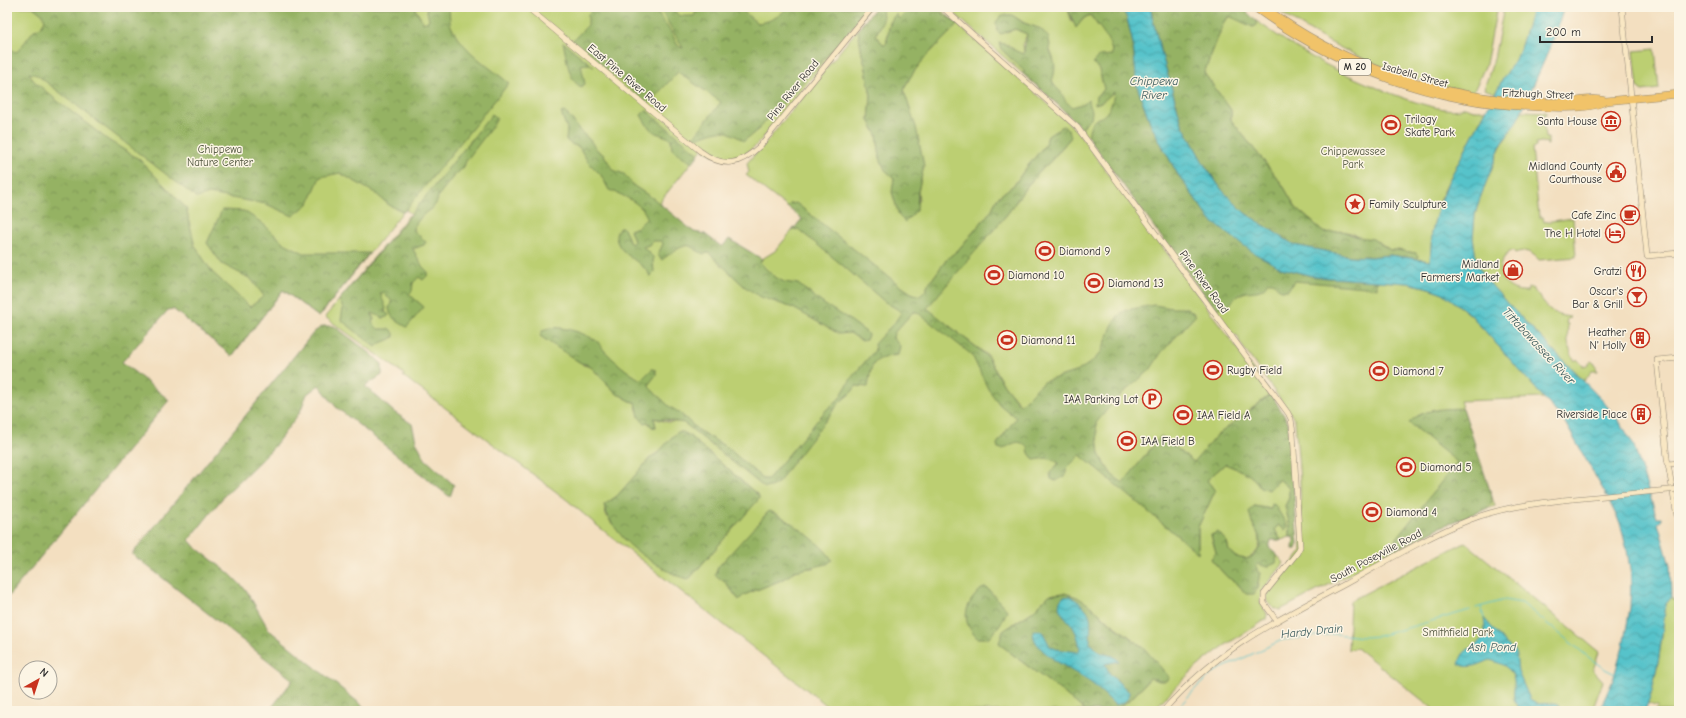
<svg xmlns="http://www.w3.org/2000/svg" width="1686" height="718" font-family="'Comic Neue',sans-serif">
<defs>
<pattern id="forest-crowns" width="20" height="18" patternUnits="userSpaceOnUse"><rect width="20" height="18" fill="#95b264"/><path d="M2 6a3 3 0 1 1 6 0M12 15a3 3 0 1 1 6 0" fill="none" stroke="#7a9153"/></pattern>
<pattern id="water-waves" width="16" height="10" patternUnits="userSpaceOnUse"><rect width="16" height="10" fill="#56c3ca"/><path d="M0 5q4-4 8 0t8 0" fill="none" stroke="#479fa4"/></pattern>
</defs>
<rect width="100%" height="100%" fill="#fcf5e5"/>
<filter id="ink" filterUnits="userSpaceOnUse"><feTurbulence type="fractalNoise" baseFrequency=".025" numOctaves="2"/><feDisplacementMap in="SourceGraphic" scale="8" xChannelSelector="R" yChannelSelector="G"/><feConvolveMatrix kernelMatrix="1 2 1 2 8 2 1 2 1" color-interpolation-filters="sRGB"/></filter>
<filter id="wash" filterUnits="userSpaceOnUse"><feTurbulence type="fractalNoise" baseFrequency=".012" numOctaves="4" result="noise"/><feDisplacementMap in="SourceGraphic" scale="16" xChannelSelector="R" yChannelSelector="G"/><feGaussianBlur stdDeviation="0.9" result="paint"/><feColorMatrix in="noise" values="0 0 0 0 0 0 0 0 0 0 0 0 0 0 0 0 0 1.4 0 .05"/><feComposite in="paint" operator="in"/></filter>
<g filter="url(#wash)">
<rect width="100%" height="100%" fill="#f3dfc0"/>
<!-- green -->
<path fill="#bccf72" stroke="#747d4e" fill-rule="evenodd" d="M7,7H869L768,132C749,155 730,170 703,148L654,209L754,275L762,259L775,251L802,219L980,355L1014,400L1019,403L1001,381L987,355L926,308L1008,213L1026,187L1045,166L1049,163L1071,137L1048,136L1045,145L1023,172L1015,184L998,197L991,211L959,249L947,259L928,285L926,290L920,296L911,293L899,285L790,204L787,207L746,175L749,172L747,163L768,140L858,29L862,54L865,64L871,96L869,120L877,135L880,158L894,178V187L919,201L918,191L924,166L904,91C909,70 943,40 958,24L933,7H938L1065,119L1079,134L1271,394L1215,437L1194,463L1161,436L1198,552V527L1215,491L1207,480L1225,464L1249,474L1269,490L1279,479L1289,488V498L1285,506L1290,526V537L1281,540L1275,530L1278,525L1280,516L1273,504L1271,509L1254,506L1251,520C1253,526 1259,533 1260,540C1261,558 1237,567 1229,551C1228,548 1228,544 1227,542L1211,535L1216,552L1211,559L1227,577L1237,583L1246,594L1259,587L1258,580L1260,573L1256,567L1259,563H1275L1277,555L1284,563L1262,591L1260,601L1267,614L1266,619C1253,629 1237,637 1224,646C1198,664 1174,687 1153,711H1112L1131,699L1150,678L1143,647L1077,597L1064,593L1049,595L1032,612L1013,624L999,643C1027,668 1057,685 1085,711H834L599,527L567,500L403,376L404,374L325,317L409,215L418,221L419,220L405,209L319,317L283,290L232,356L7,176ZM556,327L677,422H667L654,418L656,427H652L637,410L636,403C628,401 624,396 617,394L591,367L583,365ZM687,434L759,496L735,526L689,579C668,577 614,533 606,514C605,511 605,508 604,505L617,496L626,487L651,457ZM769,511L785,519L815,568H804L795,571L784,579L744,595L739,600L726,583Z
M882,7H912L901,18L890,22L886,44H883L875,35C885,23 880,20 882,7Z
M947,7H1067L1072,22L1079,24L1084,18L1090,15L1098,26L1121,7L1211,221L1377,281L1408,283L1429,288L1443,293L1471,315L1544,398L1460,401L1495,506L1440,527L1280,610L1274,608L1267,601L1266,597L1269,593L1302,551L1300,481L1295,420L1240,343L1238,336L1233,334L1088,137L1077,123L1044,92C1063,66 1051,55 1041,29L1024,23L1012,15L1006,33L1015,29L1027,34L1023,44L1024,54L1018,53L1007,44L1001,49L1026,72L1022,73Z
M1273,7H1497L1486,64L1473,93C1455,88 1435,85 1417,79C1366,63 1317,38 1273,7Z
M1504,7H1533L1518,55L1495,93L1484,89L1494,59Z
M1230,16L1253,27L1257,25L1255,20C1275,34 1295,48 1317,60C1339,72 1445,122 1465,107L1474,110H1486L1448,182L1441,198L1432,233L1430,261L1416,259L1418,256L1415,253L1397,250H1390L1379,242L1358,237L1351,233L1342,231L1325,233L1320,230L1316,225L1296,208L1282,184L1231,120V110L1204,73L1224,22Z
M1655,49L1659,89L1642,91L1638,88L1634,51Z
M1522,111L1546,112V115L1543,116L1545,138H1548V145H1547L1546,142L1536,144V147L1532,148L1539,217H1543L1544,222L1573,218L1576,257L1539,260C1532,252 1525,249 1515,253L1513,250C1489,263 1501,294 1528,291V288H1532C1545,303 1548,315 1570,317L1571,318L1567,319L1566,324H1568C1567,338 1567,348 1575,361L1577,359L1583,366L1587,365L1591,361L1595,364L1597,371H1592L1584,381L1506,302L1487,280L1477,265L1473,238L1475,215L1479,200L1500,148Z
M1465,542L1599,652L1593,670L1603,681L1592,711H1436L1357,648L1348,650L1350,601Z
M1671,597L1679,603V711H1655L1659,707L1647,703L1652,691L1659,657L1666,604Z"/>
<!-- forest -->
<path fill="url(#forest-crowns)" stroke="#606e48" d="M33,7H414L424,23L429,20L426,7H447L449,9C450,15 449,23 452,28C464,51 489,67 509,83L404,212L389,205L375,193L340,173L320,177L309,203L293,216L266,204L209,194L197,198L37,75L29,73L33,80L55,99L108,140L139,159L186,208L195,246L212,272L250,307L264,296L251,279L222,264L207,243L222,210L244,211L262,223L284,243L304,253H369L319,317L283,290L232,356L173,309L168,310L122,362L169,400L7,598V46L15,52L18,51L34,30L40,28L45,20L42,14Z
M595,7H606L618,12L627,7H653L671,32L678,46L683,48L659,7H672C678,18 682,16 694,16L698,7H738L757,23C770,22 779,17 788,7H869L848,33L779,108L767,119L760,128L744,141C718,124 719,132 692,139L721,102L678,72L648,104L572,41L588,25V14Z
M876,7H882L883,20L879,29L875,35L883,44H886C889,34 888,21 896,14L898,18H901L912,7H933L958,24C943,40 909,70 904,91L916,127L924,166L918,191L917,210L905,222L899,216L892,192L894,178L885,170L880,158L877,135L869,120L871,96L865,64L862,54L858,29Z
M1067,7H1121L1127,18L1133,44L1137,86L1151,125L1177,173L1211,221L1269,261L1281,268L1316,277L1377,281V288L1294,281L1288,290C1281,291 1277,289 1273,282H1268C1261,296 1251,288 1239,295C1235,297 1231,303 1228,307L1217,308L1212,306L1088,137C1089,130 1090,122 1098,118C1101,117 1102,117 1104,115C1111,109 1113,100 1114,92L1102,102L1095,104L1096,96L1101,93L1104,89L1099,70L1093,62L1099,56L1112,55C1113,43 1098,25 1090,15L1084,18L1076,28Z
M1150,7H1242L1255,20L1257,25L1253,27L1229,16L1224,22L1204,73L1231,110V120L1282,184L1296,208L1316,225L1320,230L1325,233L1342,231L1358,237L1373,239L1390,250H1397L1416,253L1418,256L1416,259L1390,255L1370,257L1350,256L1294,245L1245,213L1222,190L1205,166L1182,124L1158,41Z
M1002,15H1012L1024,23L1041,29L1049,38L1050,46L1049,49C1055,62 1057,67 1052,81C1054,87 1059,89 1062,94C1066,102 1064,100 1072,107L1085,103L1088,100L1092,111L1091,118L1086,122L1082,129L1055,102L1022,73L1025,72L1001,49L999,43C1009,44 1014,52 1024,54C1024,46 1026,41 1027,34L1015,29L1001,34L997,31L996,22Z
M563,42L594,67L587,64L581,65L585,84L581,87C568,81 566,54 563,42Z
M646,110L699,154L692,163L672,149L671,139C666,136 663,136 659,134C650,132 645,122 641,115Z
M564,112L571,118L580,131L589,139L598,151L604,155L613,170L624,174L634,186L654,199L694,232L705,234L722,247L729,239L762,259L760,262L765,268L775,277L784,282L798,284L825,305L847,318L866,332L868,335L866,340L862,341L850,333L839,334L793,308L761,297L745,287L709,253L704,254C699,252 695,249 690,246C684,243 668,255 662,260L660,258L658,254L663,244L661,241H652L649,245L643,247L654,258L653,260L654,272L650,277C649,273 647,270 643,267C634,258 618,252 616,237C616,232 617,229 622,227L625,230L630,243L632,244L634,241L630,230L638,227L647,218C644,204 621,194 609,190L601,175L588,162L579,147L571,144L566,140L567,129L561,113Z
M492,114L497,118L494,124L466,161L464,167L453,177L438,196C438,207 429,209 423,215C419,219 416,224 413,228L415,232L426,242L424,245L413,249L422,266L428,272V275L423,280L419,277L413,283L412,291L409,294L424,307L407,327C398,322 389,318 389,307L392,304L391,300L383,293H380L386,308L385,312L389,315L387,317L383,318L372,313V315L374,319L372,323L378,329H390L394,333V337C388,342 381,340 376,347L341,320L343,308L339,300L405,222Z
M1063,126L1069,130L1071,137L1049,163L1045,166L1026,187L1008,213L927,308L987,356L1001,381L1020,405L1043,382L1078,371L1093,361L1102,351L1112,326L1118,316L1126,310L1154,305L1172,308H1187L1196,315L1161,353L1150,370L1116,399L1096,423L1099,454L1112,475L1123,483L1161,436L1194,462L1215,437L1271,394L1288,422L1298,543L1296,549H1293L1294,538L1290,537V526L1285,506L1289,498V488L1279,479L1269,490L1260,487C1252,473 1239,470 1225,464L1207,480L1215,491L1198,527V553L1080,455L1067,468L1065,476L1056,481L1051,479L1050,473L1058,464V462L1046,458L1034,460L1029,453L1028,447C1017,438 1014,444 1002,449L998,448L997,444L1016,418L1000,405L988,389L972,355L917,312H913L894,333L893,338L900,346L898,355C871,359 872,362 868,387L856,386L852,392L840,402L790,466C780,478 782,485 765,488L684,423L654,418L656,427H652L648,422L644,423L639,417L636,403C628,401 624,396 617,394L591,367L579,362L540,336L543,330C556,323 586,333 598,342C600,344 601,347 603,349C614,361 627,372 641,380L652,369L656,370V375L649,384L650,388L670,407L680,413L698,430L728,448L763,479H768L826,410L839,399L852,377L875,350L874,344L895,322L901,313L897,309L885,302L841,264L798,229L792,231L802,219L787,207L790,204L796,203L899,285L911,293L920,296L926,290L928,285L947,259L959,249L991,211L998,197L1015,184L1023,172L1045,145L1048,136Z
M323,326H334L370,353L382,364V375L365,386L394,412L412,424L416,441L425,459L454,485L450,497L336,407L319,385L307,394L300,412L273,448L224,496L189,540L195,547L229,573L243,587L249,595L269,630L369,711H269L293,680L132,554L314,332Z
M1463,408L1492,497L1491,504L1486,509L1440,527L1382,557L1457,462L1409,423C1423,408 1443,409 1463,408Z
M678,432H683L687,434L759,496V499L689,579C675,578 635,552 626,541C617,531 607,518 604,505L617,496L651,457L658,453L672,437Z
M1272,504L1275,505L1288,527L1285,530L1278,525L1275,530L1281,540H1271L1269,548L1277,555L1276,563L1267,567L1258,564L1256,567L1260,573C1258,581 1259,587 1254,594H1246L1237,583L1227,577L1211,559L1216,552L1211,535L1218,532L1227,542L1229,551L1236,557L1246,559L1254,556L1260,547V538L1251,520L1249,512L1254,506L1271,509Z
M769,511C785,516 824,545 832,560L827,564L795,571L784,579L744,595L739,600L726,583L715,575L718,567Z
M985,588H987L1007,610C1003,622 997,629 988,638H977C965,625 962,613 973,598C977,594 979,589 985,588Z
M1064,593L1077,597L1088,604L1114,626L1143,647L1169,677L1166,681H1159L1150,678L1131,699L1117,709V711H1085C1057,685 1027,668 999,643L1003,631L1032,612L1049,595Z"/>
<!-- water -->
<path fill="url(#water-waves)" stroke="#40777a" d="M1121,7H1150L1158,41L1182,124L1205,166L1222,190L1245,213L1294,245L1350,256L1370,257L1390,255L1430,261L1432,233L1436,215L1448,182L1501,82L1518,55L1533,7H1564L1555,36L1538,75L1518,119L1500,147L1479,201L1475,215L1473,238L1477,265L1487,280L1506,302L1602,400L1622,425L1634,446L1657,518H1661L1662,520L1658,523L1670,566L1671,598L1666,604L1659,657L1652,691L1645,711H1599L1613,680L1623,646L1630,608L1631,576L1627,550L1620,523L1605,493L1564,421L1471,315L1443,293L1429,288L1408,283L1316,277L1281,268L1254,253L1211,221L1177,173L1151,125L1137,86L1133,44L1127,18Z
M1070,596C1096,613 1090,617 1090,644L1101,653L1113,656L1119,661L1105,664L1110,674L1130,693C1128,701 1122,704 1115,705C1107,697 1099,689 1090,682C1075,671 1031,652 1033,631H1042L1050,646L1056,649L1078,652L1080,649C1079,641 1077,634 1073,627C1067,617 1052,609 1063,597Z
M1484,618L1505,643L1516,652L1518,672L1530,699L1538,704L1555,703L1559,705L1557,711H1520C1518,707 1515,703 1514,699C1513,693 1515,686 1514,680C1513,668 1500,663 1490,660C1480,664 1470,670 1459,664C1464,638 1490,655 1484,618Z"/>
<g fill="none" stroke-linecap="round" stroke-linejoin="round">
<!-- stream -->
<path stroke="#56c3ca" stroke-width="1" d="M1481,607L1484,618
M1476,608L1504,600L1522,603L1587,656L1603,668L1615,674
M1175,711L1197,687L1214,672L1282,640L1335,634L1364,637L1379,636L1470,610"/>
</g>
</g>
<g filter="url(#ink)">
<g fill="none" stroke-linecap="round" stroke-linejoin="round">
<!-- secondary casing -->
<g stroke="#8f8576" stroke-width="6">
<path id="secondary" d="M527,7L700,151C723,168 739,166 760,146L873,7
M942,7L1077,127L1288,413L1291,419L1293,433L1300,547L1297,553L1264,594V603L1276,620
M1622,7L1647,256L1679,253
M1679,358L1657,360L1667,458L1679,528
M1668,464L1679,463
M1163,711C1216,650 1275,621 1345,584C1385,562 1426,537 1469,520C1499,508 1531,504 1563,500"/>
</g>
<!-- highway casing -->
<g stroke="#8f8576" stroke-width="8">
<path id="highway" d="M1254,7C1338,68 1436,105 1541,107C1562,107 1587,110 1606,101L1679,94
M1264,7C1338,62 1427,94 1519,101C1535,102 1552,103 1567,102C1581,101 1593,97 1606,101"/>
</g>
<!-- secondary -->
<use href="#secondary" stroke="#f9e7c3" stroke-width="5"/>
<!-- highway -->
<use href="#highway" stroke="#f1c369" stroke-width="7"/>
<!-- secondary-bridge casing -->
<g stroke="#8f8576" stroke-width="6" stroke-linecap="butt">
<path id="secondary-bridge" d="M1563,500L1679,489"/>
</g>
<!-- secondary-bridge -->
<use href="#secondary-bridge" stroke="#f9e7c3" stroke-width="5"/>
</g>
</g>
<!-- icons -->
<defs>
<g id="museum-ring" transform="scale(1)"><circle r="9.5" fill="#fcf5e5" stroke="#c8321e" stroke-width="1.5"/><path d="M0-6L6-3V-2H-6V-3ZM-5-1h2V3h-2ZM-1-1h2V3h-2ZM3-1h2V3H3ZM-6 4H6V6H-6Z" fill="#c8321e"/></g>
<g id="stadium-ring" transform="scale(1)"><circle r="9.5" fill="#fcf5e5" stroke="#c8321e" stroke-width="1.5"/><path d="M0-5a6.5 5 0 1 0 0 10a6.5 5 0 1 0 0-10ZM-3.5-1.8h7v3.6h-7Z" fill="#c8321e"/></g>
<g id="civic-ring" transform="scale(1)"><circle r="9.5" fill="#fcf5e5" stroke="#c8321e" stroke-width="1.5"/><path d="M-.6-6.5H3V-4.5H.6V-3L4-1V1h2V6H-6V1h2V-1L-.6-3ZM-1.2 2.5V6h2.4V2.5Z" fill="#c8321e"/></g>
<g id="sight-ring" transform="scale(1)"><circle r="9.5" fill="#fcf5e5" stroke="#c8321e" stroke-width="1.5"/><path d="M0-6L1.8-2.2L6-1.7L2.9 1.2L3.7 5.4L0 3.3L-3.7 5.4L-2.9 1.2L-6-1.7L-1.8-2.2Z" fill="#c8321e"/></g>
<g id="cafe-ring" transform="scale(1)"><circle r="9.5" fill="#fcf5e5" stroke="#c8321e" stroke-width="1.5"/><path d="M-5.5-4.5H6V0H3Q3 3.5 0 3.5H-2.5Q-5.5 3.5-5.5 0ZM3-3.2v2h1.7v-2ZM-6 4.5H4V6H-6Z" fill="#c8321e"/></g>
<g id="hotel-ring" transform="scale(1)"><circle r="9.5" fill="#fcf5e5" stroke="#c8321e" stroke-width="1.5"/><path d="M-6-4.5h1.5V1H6V5H4.5V3h-9V5H-6ZM-4 0a1.8 1.8 0 1 1 3.6 0ZM.5 0V-2.5h3Q6-2.5 6 0Z" fill="#c8321e"/></g>
<g id="shop-ring" transform="scale(1)"><circle r="9.5" fill="#fcf5e5" stroke="#c8321e" stroke-width="1.5"/><path d="M-5-2.5h2.3a2.7 3.5 0 0 1 5.4 0H5L5.5 6h-11ZM-1.5-2.5h3a1.5 2.3 0 0 0-3 0Z" fill="#c8321e"/></g>
<g id="restaurant-ring" transform="scale(1)"><circle r="9.5" fill="#fcf5e5" stroke="#c8321e" stroke-width="1.5"/><path d="M-5-6h1v4h1v-4h1v4h1v-4h1v5L-1.5 .5V6h-2V.5L-5-1ZM5-6V6H3V1.5H1.5Q1.5-4 5-6Z" fill="#c8321e"/></g>
<g id="bar-ring" transform="scale(1)"><circle r="9.5" fill="#fcf5e5" stroke="#c8321e" stroke-width="1.5"/><path d="M-6-5H6L.8 .8V4.5H3.5V6h-7V4.5H-.8V.8Z" fill="#c8321e"/></g>
<g id="building-ring" transform="scale(1)"><circle r="9.5" fill="#fcf5e5" stroke="#c8321e" stroke-width="1.5"/><path d="M-4-6H4V6H1V3H-1V6H-4ZM-2.5-4.3h1.7v1.8h-1.7ZM.8-4.3h1.7v1.8H.8ZM-2.5-1h1.7V.8h-1.7ZM.8-1h1.7V.8H.8Z" fill="#c8321e"/></g>
<g id="parking-ring" transform="scale(1)"><circle r="9.5" fill="#fcf5e5" stroke="#c8321e" stroke-width="1.5"/><path d="M-3.5-5.5H1a3.5 3.5 0 0 1 0 7H-1V5.5H-3.5ZM-1-3.4V-.6H.8a1.4 1.4 0 0 0 0-2.8Z" fill="#c8321e"/></g>
</defs>
<g fill-rule="evenodd">
<use href="#museum-ring" x="1611" y="121"/>
<use href="#stadium-ring" x="1391" y="125"/>
<use href="#civic-ring" x="1616" y="172"/>
<use href="#sight-ring" x="1355" y="204"/>
<use href="#cafe-ring" x="1630" y="215"/>
<use href="#hotel-ring" x="1615" y="233"/>
<use href="#stadium-ring" x="1045" y="251"/>
<use href="#shop-ring" x="1513" y="270"/>
<use href="#restaurant-ring" x="1636" y="271"/>
<use href="#stadium-ring" x="994" y="275"/>
<use href="#stadium-ring" x="1094" y="283"/>
<use href="#bar-ring" x="1637" y="297"/>
<use href="#building-ring" x="1640" y="338"/>
<use href="#stadium-ring" x="1007" y="340"/>
<use href="#stadium-ring" x="1213" y="370"/>
<use href="#stadium-ring" x="1379" y="371"/>
<use href="#parking-ring" x="1152" y="399"/>
<use href="#building-ring" x="1641" y="414"/>
<use href="#stadium-ring" x="1183" y="415"/>
<use href="#stadium-ring" x="1127" y="441"/>
<use href="#stadium-ring" x="1406" y="467"/>
<use href="#stadium-ring" x="1372" y="512"/>
</g>
<g text-anchor="middle" dominant-baseline="central" stroke-width="3" stroke-linejoin="round" paint-order="stroke">
<!-- shield labels -->
<rect fill="#fcf5e5" stroke="#6a6863" stroke-width="1" x="1339" y="59" width="32" height="16" rx="3"/>
<g font-size="10" font-weight="bold" fill="#2b2b2b">
<text x="1355" y="67">M 20</text>
</g>
<!-- street labels -->
<g font-size="11" fill="#2b2b2b" stroke="#fcf5e5">
<text transform="translate(1415 75) rotate(16)">Isabella Street</text>
<text transform="translate(627 78) rotate(40)">East Pine River Road</text>
<text transform="translate(793 90) rotate(-51)">Pine River Road</text>
<text transform="translate(1538 94) rotate(2)">Fitzhugh Street</text>
<text transform="translate(1204 282) rotate(54)">Pine River Road</text>
<text transform="translate(1376 556) rotate(-28)">South Poseyville Road</text>
</g>
<!-- poi labels -->
<g font-size="11" fill="#2b2b2b" stroke="#fcf5e5" text-anchor="start">
<text x="1405" y="119">Trilogy<tspan x="1405" dy="13">Skate Park</tspan></text>
<text x="1597" y="121" text-anchor="end">Santa House</text>
<text x="1602" y="166" text-anchor="end">Midland County<tspan x="1602" dy="13">Courthouse</tspan></text>
<text x="1369" y="204">Family Sculpture</text>
<text x="1616" y="215" text-anchor="end">Cafe Zinc</text>
<text x="1601" y="233" text-anchor="end">The H Hotel</text>
<text x="1059" y="251">Diamond 9</text>
<text x="1499" y="264" text-anchor="end">Midland<tspan x="1499" dy="13">Farmers' Market</tspan></text>
<text x="1622" y="271" text-anchor="end">Gratzi</text>
<text x="1008" y="275">Diamond 10</text>
<text x="1108" y="283">Diamond 13</text>
<text x="1623" y="291" text-anchor="end">Oscar's<tspan x="1623" dy="13">Bar &amp; Grill</tspan></text>
<text x="1626" y="332" text-anchor="end">Heather<tspan x="1626" dy="13">N' Holly</tspan></text>
<text x="1021" y="340">Diamond 11</text>
<text x="1227" y="370">Rugby Field</text>
<text x="1393" y="371">Diamond 7</text>
<text x="1138" y="399" text-anchor="end">IAA Parking Lot</text>
<text x="1627" y="414" text-anchor="end">Riverside Place</text>
<text x="1197" y="415">IAA Field A</text>
<text x="1141" y="441">IAA Field B</text>
<text x="1420" y="467">Diamond 5</text>
<text x="1386" y="512">Diamond 4</text>
</g>
<!-- park labels -->
<g font-size="11" fill="#4f543d" stroke="#fcf5e5">
<text x="220" y="149">Chippewa<tspan x="220" dy="13">Nature Center</tspan></text>
<text x="1353" y="151">Chippewassee<tspan x="1353" dy="13">Park</tspan></text>
<text x="1458" y="632">Smithfield Park</text>
</g>
<!-- water labels -->
<g font-size="12" font-style="italic" fill="#38595b" stroke="#fcf5e5">
<text x="1154" y="81">Chippewa<tspan x="1154" dy="14">River</tspan></text>
<text transform="translate(1539 346) rotate(47)">Tittabawassee River</text>
<text transform="translate(1312 631) rotate(-6)">Hardy Drain</text>
<text x="1492" y="647">Ash Pond</text>
</g>
</g>
<!-- margin -->
<rect width="1686" height="718" fill="none" stroke="#fcf5e5" stroke-width="24"/>
<!-- north arrow -->
<g transform="translate(38 680) rotate(39)"><circle r="19" fill="#fcf5e5" stroke="#a8a49b"/>
<path d="M0-3L7 15L0 10L-7 15Z" fill="#c8321e"/>
<text y="-6" font-size="11" font-weight="bold" text-anchor="middle" fill="#2b2b2b">N</text>
</g>
<!-- scale -->
<path d="M1540 36v6h112v-6" fill="none" stroke="#2b2b2b" stroke-width="2"/>
<text x="1546" y="36" font-size="12" fill="#2b2b2b" stroke="#fcf5e5" stroke-width="3" paint-order="stroke">200 m</text>
</svg>
